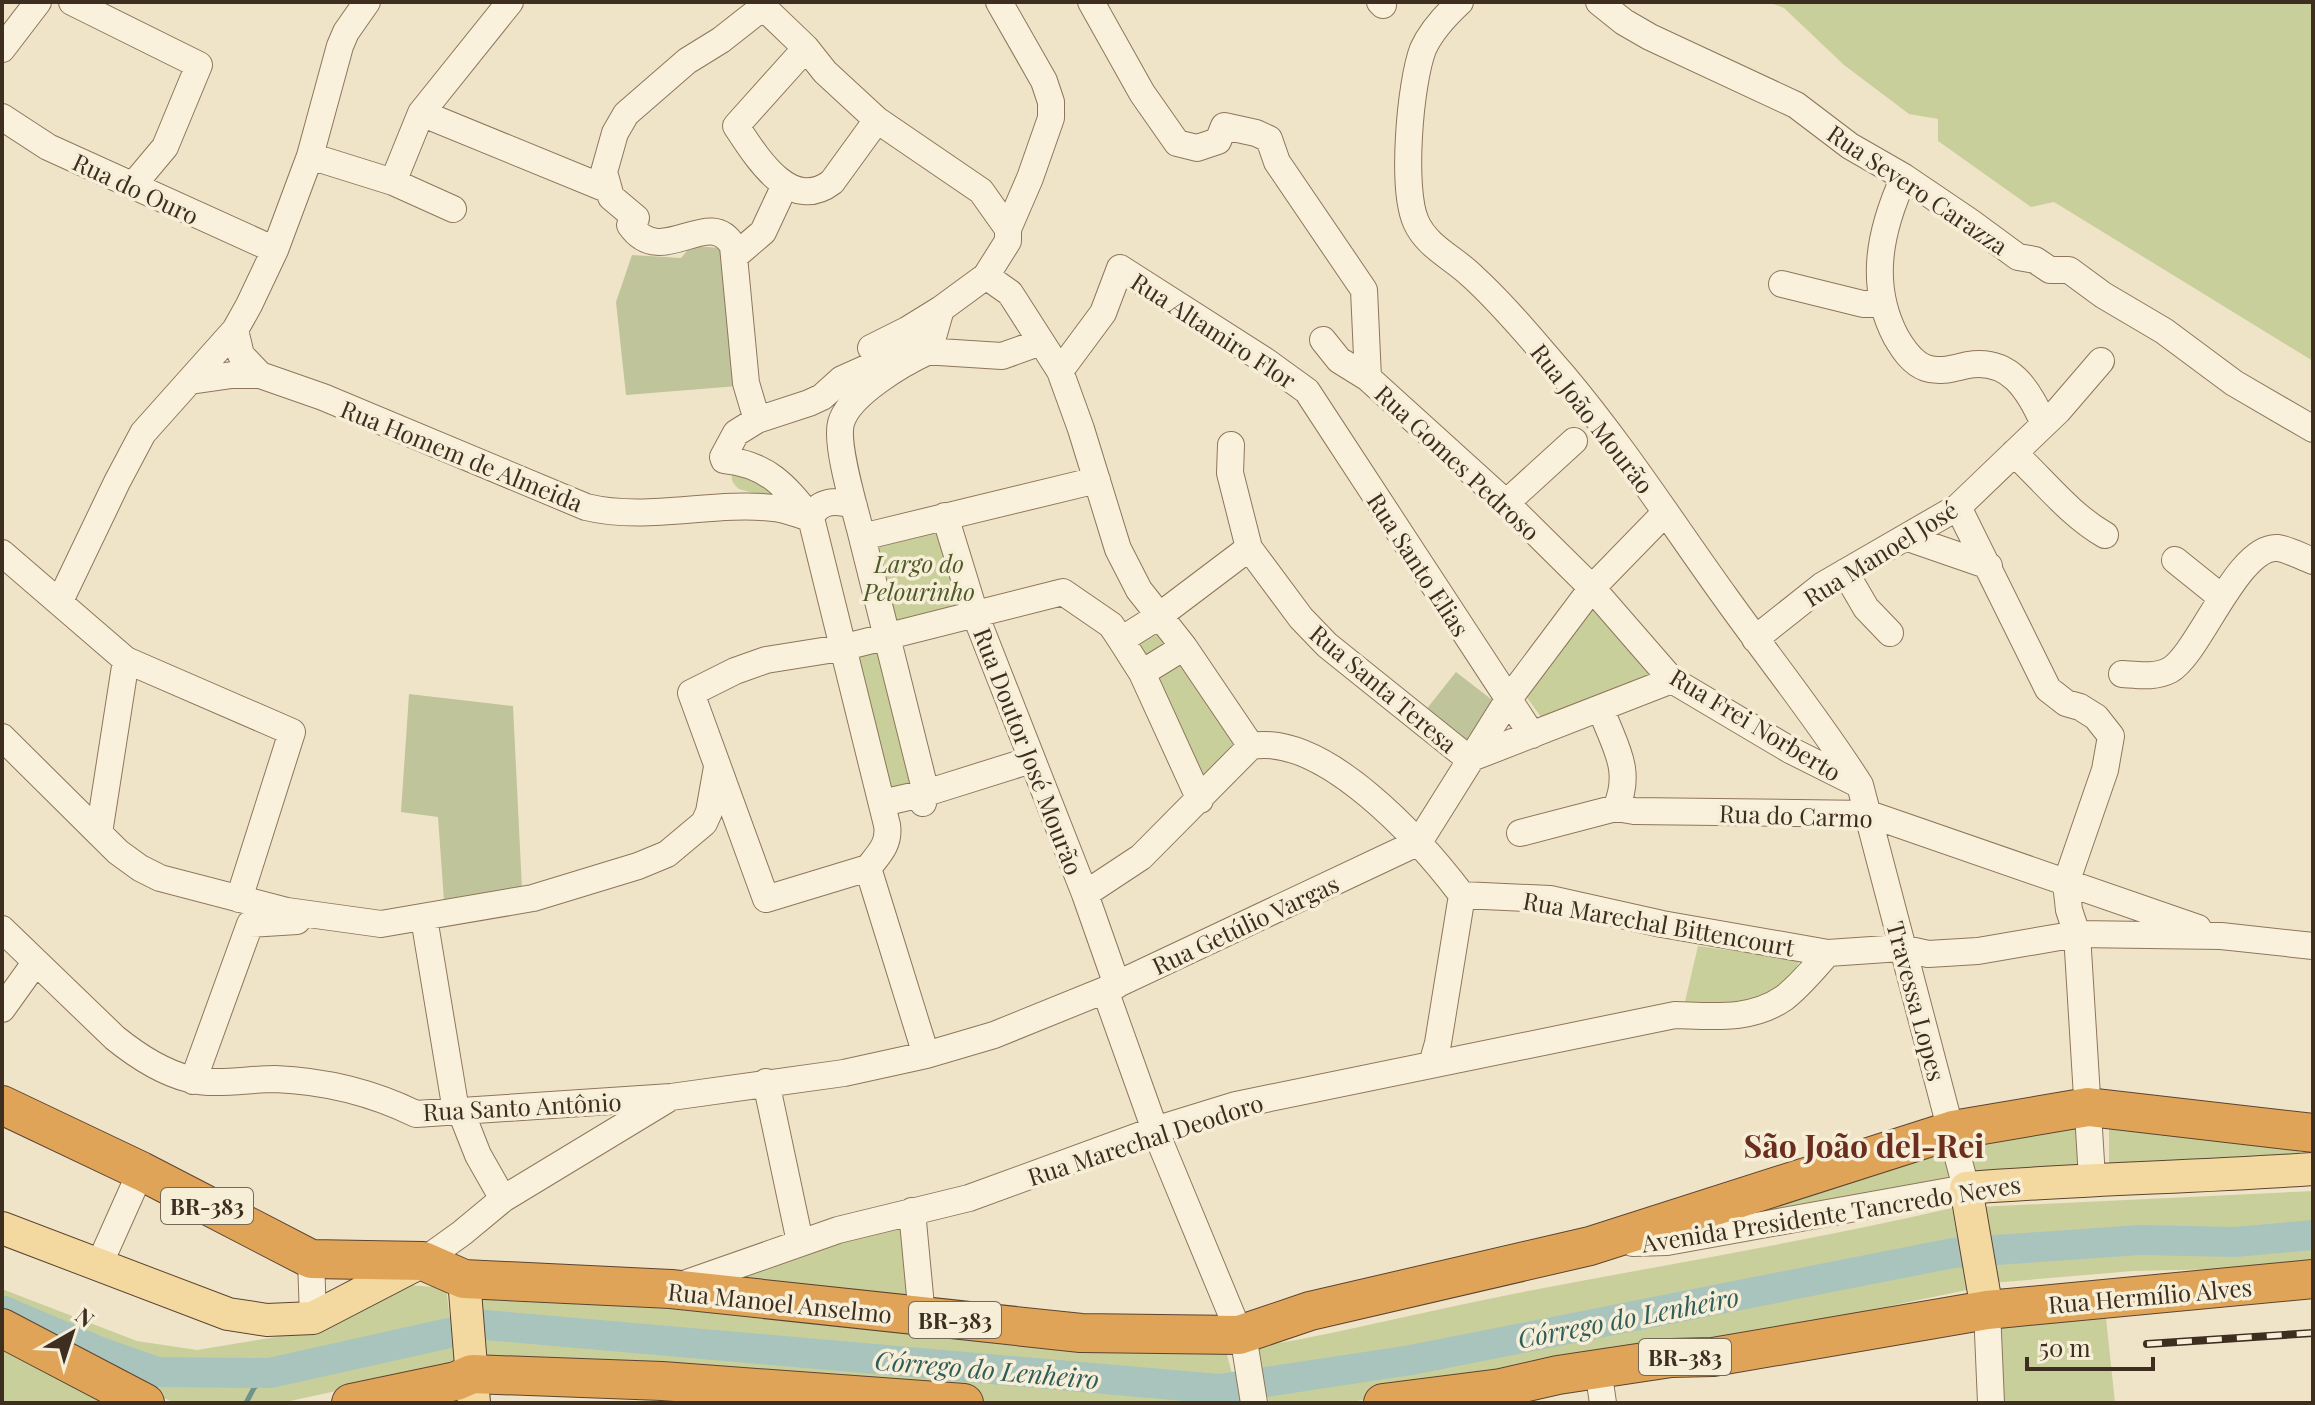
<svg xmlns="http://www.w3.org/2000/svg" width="2315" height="1405" font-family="'Playfair Display',serif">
<rect width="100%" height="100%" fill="#f0e4c8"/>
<!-- green -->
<path fill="#c9cf9b" d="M1768,2H2313V361L2054,202L2031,207L1938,141V119L1909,114L1844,65L1784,8Z
M738,469L795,505L739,489C732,483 730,479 733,471Z
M944,525L966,610L894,628L872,543Z
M1592,604L1653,673L1544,721L1525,695Z
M1151,624L1168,650L1144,665L1128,639Z
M883,644L923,786L891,794L852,652Z
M1185,654L1242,745L1202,787L1147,677Z
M1698,946L1800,960L1788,986L1765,1000L1683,1010Z
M2109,1126L2299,1150L2301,1158L2109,1168Z
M2077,1128L2080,1165L1966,1179L1955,1138Z
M1948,1140L1958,1182L1691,1228Z
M2313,1191V1267L2133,1271L1992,1283L1977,1207Z
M1952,1208L1967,1290L1778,1329L1345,1403H1269L1257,1347C1345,1332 1431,1310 1518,1293C1663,1265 1808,1241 1952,1208Z
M909,1215L917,1305L694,1286Z
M396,1284L446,1288L456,1365L281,1403H175L2,1326V1289L137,1341L197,1350L276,1337Z
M471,1287L1226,1351L1240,1403H976L480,1362Z
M2105,1309L2115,1402L1998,1403L1992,1317Z
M2,1348L122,1403H2Z"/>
<!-- cemetery -->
<path fill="#bfc49a" d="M691,246L723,248L738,386L626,395L616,302L632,255L681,258Z
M1456,672L1500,706L1464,750L1421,716Z
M409,694L513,706L522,889L444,901L438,817L401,812Z"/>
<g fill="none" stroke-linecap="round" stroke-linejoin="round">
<!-- stream -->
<path stroke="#6f938a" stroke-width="5" d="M246,1403L254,1388L270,1373"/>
<!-- river -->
<path stroke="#a9c4bc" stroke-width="30" d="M4,1311L103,1353L157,1372L270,1373L485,1325L1219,1389L1411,1360L1953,1253L2140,1240L2235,1242L2313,1235"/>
<!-- minor casing -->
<g stroke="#8d765c" stroke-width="28">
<path id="minor" d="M72,2L199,65L165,147L134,184
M758,2L806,48L825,72L877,120L981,191L1008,229
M1091,2L1142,93L1177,143L1197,148L1218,141L1224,126L1256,133L1269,139L1277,162L1364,290L1368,378
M1380,2L1383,5
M1460,2C1446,15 1431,31 1423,49C1410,83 1401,189 1416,222C1427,247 1454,258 1472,276C1505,306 1533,341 1562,374C1622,445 1672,523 1726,598C1771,661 1819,720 1860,785L1966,1188L1667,1242L1633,1243
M1599,2L1624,22L1650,37L1796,105L1850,146L1904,177L1969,221L2018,257L2035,260L2050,270H2069L2103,295L2164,331L2234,383L2313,429
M763,7L721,40L687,61L626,114L615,133L604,172L611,197L636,218L630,225C662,271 709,204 733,246L746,383L757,420L736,433L723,457L724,460C768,464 786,487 811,518L887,825C890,844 879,854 868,868
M806,48L736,126C756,156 790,214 832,182L877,120
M2,49L38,2
M421,113L609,190
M2,117L48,147L275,250
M310,156L393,182L453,209
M1904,177C1880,230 1868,284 1896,337C1903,349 1912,363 1926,368C1940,373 1954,368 1968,365C2010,358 2029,390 2044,424
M393,182L421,113L510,2
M735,256L763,232L785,185
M986,276L1010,293L1060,371L1081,429L1118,549L1139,590L1184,647L1251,746
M1782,284L1863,304H1883
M1323,340L1339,360L1368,378L1506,503L1592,588L1672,680L1790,750L1860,785
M871,348L907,330L941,309
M1060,371L1103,313L1120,268L1267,362L1307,391L1532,735
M260,375L323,397L586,507C648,522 711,501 774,508C786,509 799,515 811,518
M190,381L232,375H260L241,355L235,330
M757,420L809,403L822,397L842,379L907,350L1002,356L1041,342
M1231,445L1230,473L1249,548L1301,618L1327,645L1469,759
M2014,453C2044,481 2070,515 2105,535
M1506,503L1574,441
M1958,507L2048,689L2066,703L2080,707L2096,717L2111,736L2105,770L2066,883L2069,910L2077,934L2092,1178
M945,516L975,614L1085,894L1117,985
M811,518C818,500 838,499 854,506
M862,537L1097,480
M1908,538L1989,566
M2,553L126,660L292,732L239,899
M2175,560L2221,597
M1845,572L1866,608L1890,633
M60,601L117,482L143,433L235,330L249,305L275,250L310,156L340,46L346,32L367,2
M1755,639L1823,585L1958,507L2058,411L2101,361
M1121,640L1159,616L1249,548
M1142,673L1184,647
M2122,674C2138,675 2155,678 2170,670C2199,654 2238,544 2278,548C2290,550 2302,557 2313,561
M1601,709C1614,746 1633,769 1616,808
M2,737L118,852L140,868L160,878L287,911L381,924L533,898L638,866L667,854L704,823L709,812L717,767
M1251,746C1325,733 1421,841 1462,895L1550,899L1662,924L1828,953L1901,948L1928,954L1978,951L2077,934L2221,936L2313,946
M1469,759L1672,680
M882,803L926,793L1031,760
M923,803L926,793C905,708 884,623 862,537C856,512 835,446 841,423C849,394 903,363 929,351L941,309L986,276L1008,241V229L1030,178L1051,118V102L1044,81L999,2
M99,833L126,660
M1520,833L1616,808L1634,811L1869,814L2198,928
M868,868L766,899L691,693L735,671L766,660L841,648L1063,592L1111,625L1121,640L1142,673L1200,800
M868,868L926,1055
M1085,894L1141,857L1251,746
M424,918L456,1111L463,1117L478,1155L503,1199
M2,929L115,1038C136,1055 162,1072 189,1079C213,1086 249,1079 275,1079C325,1081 371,1092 416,1114L671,1097L844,1073L926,1055L994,1035L1105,990L1419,842L1508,700L1592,588L1665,513
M1105,990L1155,1130L1245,1347L1254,1403
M2,1009L35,963
M1432,1064L1438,1043L1462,895
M193,1081L250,924L297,921
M766,1082L800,1242
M912,1211L922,1317
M311,1259L313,1318
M423,1261L462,1233L503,1199L668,1099
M99,1265L141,1171
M681,1285L838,1230L969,1198L1155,1130L1236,1105L1675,1015C1713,1016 1751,1021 1784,998C1800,986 1814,968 1828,953
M1987,1310L1991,1403
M1598,1369L1603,1403"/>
</g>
<!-- major casing -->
<g stroke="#5b4430" stroke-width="34">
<path id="major" d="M2,1228L228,1314L267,1320L313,1318L423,1261
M464,1279L474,1403
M1987,1310L1966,1188C2082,1179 2197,1177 2313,1169"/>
</g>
<!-- highway casing -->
<g stroke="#5b4430" stroke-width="40">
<path id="highway" d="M2,1105L141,1171L311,1259L423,1261L464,1279L671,1289L1081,1333L1239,1335L1310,1311L1590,1246L1953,1130L2088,1107L2313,1133
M2,1328L145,1403
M351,1403L456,1381L472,1374L662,1381L964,1403
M1383,1403L1501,1388L1558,1375L1671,1358L1713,1357L1987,1310L2313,1279"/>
</g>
<!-- minor -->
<use href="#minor" stroke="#faf1dc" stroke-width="26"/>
<!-- major -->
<use href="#major" stroke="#f3d9a0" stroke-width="32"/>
<!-- highway -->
<use href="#highway" stroke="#e0a458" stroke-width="38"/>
<!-- rail casing -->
<g stroke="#3d2e20" stroke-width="8">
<path id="rail" d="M2147,1344L2313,1333"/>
</g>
<!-- rail -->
<use href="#rail" stroke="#f7eed8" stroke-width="5" stroke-dasharray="15" stroke-linecap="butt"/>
</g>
<g text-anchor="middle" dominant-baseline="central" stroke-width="7" stroke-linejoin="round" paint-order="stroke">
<!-- shield labels -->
<g fill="#f7eed8" stroke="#756857" stroke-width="2">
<rect x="161" y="1188" width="92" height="36" rx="6"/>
<rect x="909" y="1302" width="92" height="36" rx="6"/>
<rect x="1639" y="1339" width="92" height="36" rx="6"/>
</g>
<g font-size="22" font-weight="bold" fill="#3d2e20">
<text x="207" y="1206">BR-383</text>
<text x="955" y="1320">BR-383</text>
<text x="1685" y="1357">BR-383</text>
</g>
<!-- street labels -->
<g font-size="24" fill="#3d2e20" stroke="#f7eed8">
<text transform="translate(136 188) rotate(25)">Rua do Ouro</text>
<text transform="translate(1918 189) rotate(34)">Rua Severo Carazza</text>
<text transform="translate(1214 330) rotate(33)">Rua Altamiro Flor</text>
<text transform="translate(1593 418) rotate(52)">Rua João Mourão</text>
<text transform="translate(462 455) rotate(22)">Rua Homem de Almeida</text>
<text transform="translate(1458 462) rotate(43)">Rua Gomes Pedroso</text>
<text transform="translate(1880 553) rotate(-32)">Rua Manoel José</text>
<text transform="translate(1419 564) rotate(57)">Rua Santo Elias</text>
<text transform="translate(1384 688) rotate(40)">Rua Santa Teresa</text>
<text transform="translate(1756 724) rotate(31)">Rua Frei Norberto</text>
<text transform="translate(1029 751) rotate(69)">Rua Doutor José Mourão</text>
<text transform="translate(1796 815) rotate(2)">Rua do Carmo</text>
<text transform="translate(1659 923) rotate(10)">Rua Marechal Bittencourt</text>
<text transform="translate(1245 924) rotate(-25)">Rua Getúlio Vargas</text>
<text transform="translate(1917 1001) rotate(75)">Travessa Lopes</text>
<text transform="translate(522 1106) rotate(-3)">Rua Santo Antônio</text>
<text transform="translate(1145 1139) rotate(-18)">Rua Marechal Deodoro</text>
<text transform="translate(1831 1213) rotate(-9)">Avenida Presidente Tancredo Neves</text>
<text transform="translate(2150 1295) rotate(-5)">Rua Hermílio Alves</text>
<text transform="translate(780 1302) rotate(6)">Rua Manoel Anselmo</text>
</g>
<!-- park labels -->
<g font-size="24" font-style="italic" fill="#4d5a26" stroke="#f7eed8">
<text x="919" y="563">Largo do<tspan x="919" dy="28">Pelourinho</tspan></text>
</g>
<!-- water labels -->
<g font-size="26" font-style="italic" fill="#2f5d5a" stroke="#f7eed8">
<text transform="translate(1628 1317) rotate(-11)">Córrego do Lenheiro</text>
<text transform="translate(987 1369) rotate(5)">Córrego do Lenheiro</text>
</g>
<!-- district labels -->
<g font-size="32" font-weight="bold" fill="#6b2e1e" stroke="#f7eed8">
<text x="1864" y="1144">São João del-Rei</text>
</g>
</g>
<!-- border -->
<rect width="2315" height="1405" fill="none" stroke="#3d2e20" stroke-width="8"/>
<!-- north arrow -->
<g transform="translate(72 1333) rotate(39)" stroke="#f7eed8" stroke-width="6" paint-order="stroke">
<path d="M0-6L14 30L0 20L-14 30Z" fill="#3d2e20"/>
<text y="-12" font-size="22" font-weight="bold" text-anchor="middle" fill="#3d2e20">N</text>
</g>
<!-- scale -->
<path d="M2027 1357v12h126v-12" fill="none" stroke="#3d2e20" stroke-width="4"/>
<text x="2039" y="1357" font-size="24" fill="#3d2e20" stroke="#f7eed8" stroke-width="6" paint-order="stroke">50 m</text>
</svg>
